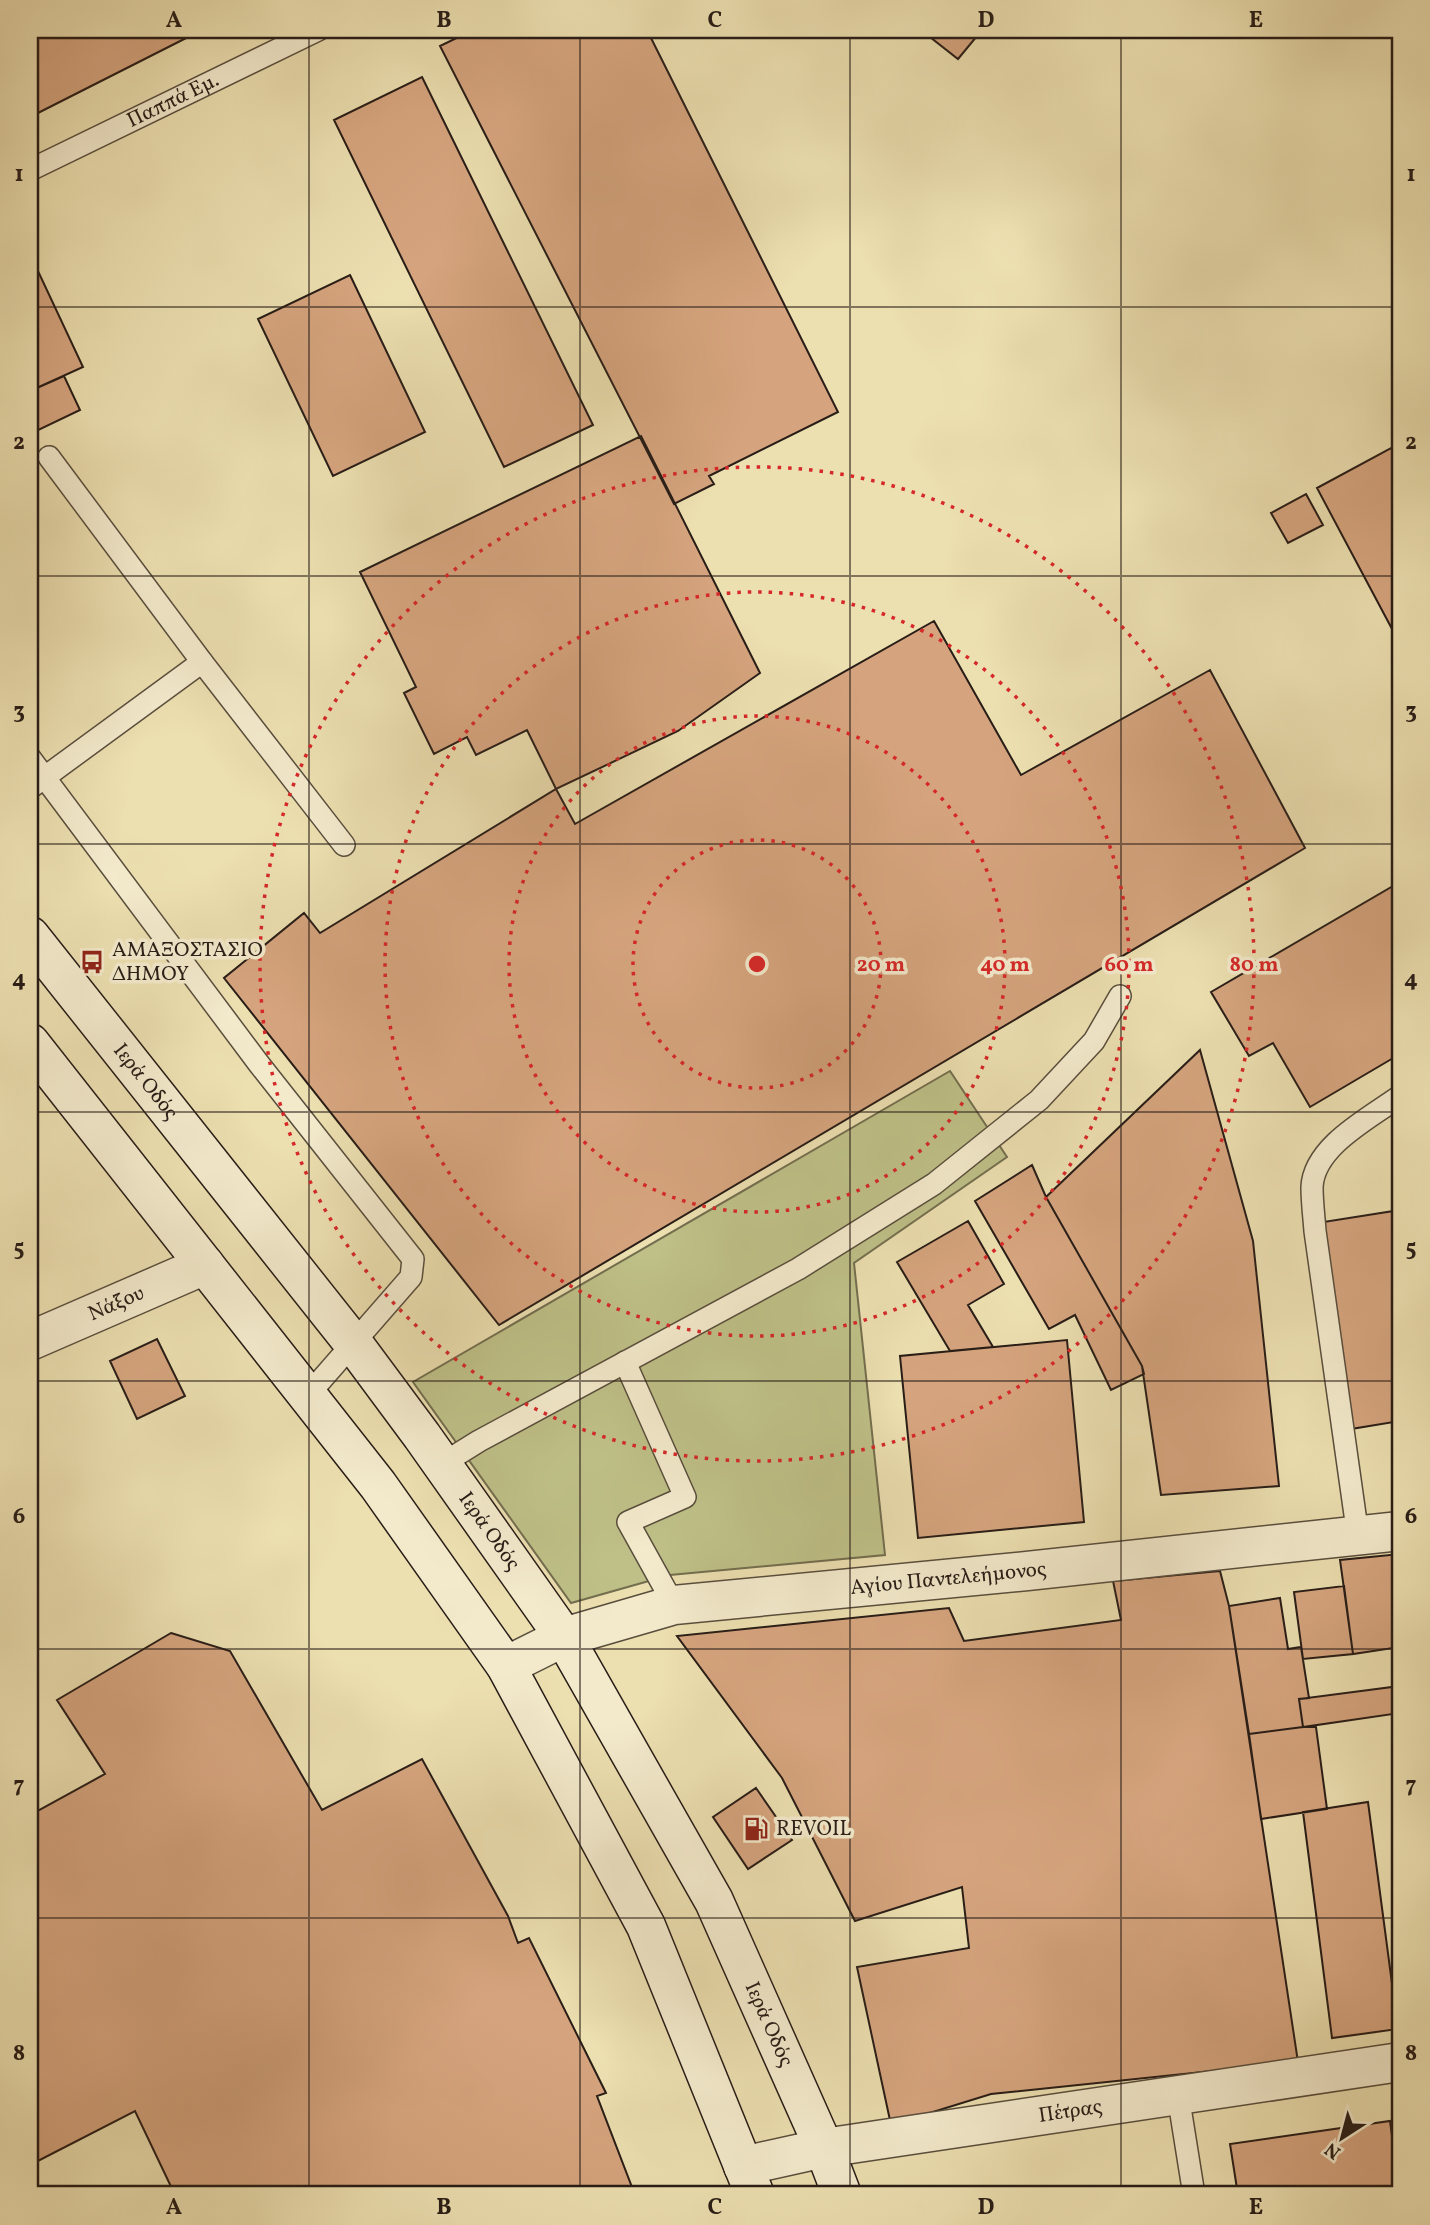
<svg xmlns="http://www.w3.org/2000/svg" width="1430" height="2225" font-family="Vollkorn,serif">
<rect width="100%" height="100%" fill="#ecdfb0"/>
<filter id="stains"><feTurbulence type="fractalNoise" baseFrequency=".00286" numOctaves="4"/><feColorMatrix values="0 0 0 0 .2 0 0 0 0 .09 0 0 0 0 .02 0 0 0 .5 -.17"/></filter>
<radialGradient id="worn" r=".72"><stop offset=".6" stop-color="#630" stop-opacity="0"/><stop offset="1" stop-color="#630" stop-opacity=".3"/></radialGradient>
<!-- green -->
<path fill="#bec087" stroke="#736e4f" stroke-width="2" d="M950,1071L1007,1157L854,1263L885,1555L670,1575L571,1603L413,1382Z"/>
<!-- building -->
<path fill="#d5a47e" stroke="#281d17" stroke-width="2" d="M30,30H202L30,117Z
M473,30H647L838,412L709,476L714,484L674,504L440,46Z
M921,30H982L958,59Z
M422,77L593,425L504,467L334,120Z
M30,254L83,367L30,391Z
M350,275L425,432L333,476L258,319Z
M64,376L80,410L30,434V391Z
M641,436L760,673L678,731L556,789L527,730L476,755L467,737L434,754L404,693L416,687L360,572Z
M1391,448L1400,466V644L1317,488Z
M1306,494L1323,525L1288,543L1271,513Z
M934,621L1021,775L1210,670L1305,848L499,1325L224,978L304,913L320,933L556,789L575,824Z
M1400,882V1054L1310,1107L1273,1043L1249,1056L1211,992Z
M1200,1050L1253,1241L1279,1486L1161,1495L1142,1366L1046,1197Z
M1032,1165L1046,1197L1142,1366L1144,1374L1111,1390L1075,1315L1049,1329L975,1201Z
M1400,1210V1421L1351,1429L1317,1223Z
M968,1221L1004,1284L968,1305L993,1347L950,1351L897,1262Z
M157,1339L185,1396L137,1419L110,1361Z
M1067,1340L1084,1522L918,1538L900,1356Z
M1400,1554V1647L1353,1654L1340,1560Z
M1220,1571L1229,1606L1298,2062L991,2094L891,2125L857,1967L969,1948L962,1887L855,1921L782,1778L677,1636L949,1608L964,1641L1121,1620L1113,1581Z
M1344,1586L1353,1654L1303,1659L1294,1592Z
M1280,1598L1288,1649L1301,1647L1309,1698L1299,1699L1303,1727L1249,1734L1229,1606Z
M171,1633L230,1651L322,1810L422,1759L508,1916L518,1943L529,1938L606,2093L597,2096L635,2195H175L135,2111L30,2165V1815L105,1774L57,1700Z
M1400,1686V1713L1303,1727L1299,1699Z
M1303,1727H1316L1327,1809L1261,1819L1249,1734Z
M756,1788L792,1840L748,1869L713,1817Z
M1368,1802L1398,2029L1332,2038L1303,1812Z
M1390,2121L1400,2195H1238L1230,2144Z"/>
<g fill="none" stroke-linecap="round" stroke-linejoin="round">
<!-- lane casing -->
<g stroke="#594e3d" stroke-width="24">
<g id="lane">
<path id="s1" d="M30,170L318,30"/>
<path d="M49,457L202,662L344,845"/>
<path d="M30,758L259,1064L413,1259L411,1277L308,1395"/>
<path d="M30,788L202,662"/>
<path d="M625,1362L685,1497L628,1522L674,1605"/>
<path d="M442,1464L479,1441L798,1269L934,1184L1039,1100L1094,1041L1120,996"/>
<path d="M1358,1536L1315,1231C1314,1217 1312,1202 1312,1187C1314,1146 1370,1118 1400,1096"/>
<path d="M1178,2095L1194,2195"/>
</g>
</g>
<!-- street casing -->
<g stroke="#594e3d" stroke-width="41">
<g id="street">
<path id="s2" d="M30,1341L205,1265"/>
<path id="s3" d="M506,1666L564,1637L674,1605L1027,1571L1400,1531"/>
<path id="s4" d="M743,2166L824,2148L1400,2062"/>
</g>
</g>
<!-- secondary casing -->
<g stroke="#281d17" stroke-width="41">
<g id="secondary">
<path id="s5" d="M30,936L353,1343L422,1436L564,1637L714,1901L824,2148L842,2195"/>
<path d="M30,1043L378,1485L506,1666L646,1926L755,2195"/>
</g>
</g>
<!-- lane -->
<use href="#lane" stroke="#f3eacc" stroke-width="21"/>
<!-- street -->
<use href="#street" stroke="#f3eacc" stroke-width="38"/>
<!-- secondary -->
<use href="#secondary" stroke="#f3eacc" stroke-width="38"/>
</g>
<!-- grid -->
<path fill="none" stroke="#281d17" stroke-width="2" stroke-opacity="0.55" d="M309,30V2195M580,30V2195M850,30V2195M1121,30V2195M30,307H1400M30,576H1400M30,844H1400M30,1112H1400M30,1381H1400M30,1649H1400M30,1918H1400"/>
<!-- distance rings -->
<g fill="none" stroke="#d62828" stroke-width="3.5" stroke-dasharray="3.5 7">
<circle cx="757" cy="964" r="124"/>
<circle cx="757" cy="964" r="248"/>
<circle cx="757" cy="964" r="372"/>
<circle cx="757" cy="964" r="497"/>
</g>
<!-- icons -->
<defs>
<g id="bus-bare" transform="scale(1.89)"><path d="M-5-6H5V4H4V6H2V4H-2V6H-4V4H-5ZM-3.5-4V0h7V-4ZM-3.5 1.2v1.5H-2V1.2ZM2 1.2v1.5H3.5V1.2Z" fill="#8f2418" stroke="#f3eacc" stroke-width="2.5" paint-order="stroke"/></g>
<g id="fuel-bare" transform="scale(1.89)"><path d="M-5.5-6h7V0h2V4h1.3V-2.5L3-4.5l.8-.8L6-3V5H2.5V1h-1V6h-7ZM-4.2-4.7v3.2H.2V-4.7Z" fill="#8f2418" stroke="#f3eacc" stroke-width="2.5" paint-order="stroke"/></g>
</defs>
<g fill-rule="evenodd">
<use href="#bus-bare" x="92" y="962"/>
<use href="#fuel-bare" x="756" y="1829"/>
</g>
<g text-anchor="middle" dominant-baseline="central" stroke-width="7" stroke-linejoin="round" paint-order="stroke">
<!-- street labels -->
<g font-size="21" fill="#281d17" stroke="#f3eacc">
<text stroke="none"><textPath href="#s1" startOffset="159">Παππά Εμ.</textPath></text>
<text stroke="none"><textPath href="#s5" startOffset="186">Ιερά Οδός</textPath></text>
<text stroke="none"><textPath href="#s2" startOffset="94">Νάξου</textPath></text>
<text stroke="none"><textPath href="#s5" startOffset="752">Ιερά Οδός</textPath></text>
<text stroke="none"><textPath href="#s3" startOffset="455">Αγίου Παντελεήμονος</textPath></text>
<text stroke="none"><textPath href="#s5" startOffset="1320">Ιερά Οδός</textPath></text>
<text stroke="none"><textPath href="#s4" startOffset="332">Πέτρας</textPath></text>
</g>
<!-- poi labels -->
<g font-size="21" fill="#281d17" stroke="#f3eacc" text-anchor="start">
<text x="112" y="950">ΑΜΑΞΟΣΤΑΣΙΟ<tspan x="112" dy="24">ΔΗΜΟΥ</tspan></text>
<text x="776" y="1829">REVOIL</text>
</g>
</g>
<circle cx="757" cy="964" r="10" fill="#d62828" stroke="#f3eacc" stroke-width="3.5"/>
<g font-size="21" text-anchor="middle" font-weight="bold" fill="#d62828" stroke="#f3eacc" stroke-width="7" stroke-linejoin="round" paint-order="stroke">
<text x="881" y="971">20 m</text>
<text x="1005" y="971">40 m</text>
<text x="1129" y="971">60 m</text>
<text x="1254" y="971">80 m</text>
</g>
<!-- margin -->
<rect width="1430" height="2225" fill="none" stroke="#ecdfb0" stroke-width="77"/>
<!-- north arrow -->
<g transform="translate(1342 2138) rotate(216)" stroke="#f3eacc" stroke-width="5" paint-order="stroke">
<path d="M0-5L12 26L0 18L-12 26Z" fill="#281d17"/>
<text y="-10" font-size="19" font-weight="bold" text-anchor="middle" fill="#281d17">N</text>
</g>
<rect x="38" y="38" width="1354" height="2148" fill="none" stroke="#281d17" stroke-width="2.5"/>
<g font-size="23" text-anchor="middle" font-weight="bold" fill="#281d17">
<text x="174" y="27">A</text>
<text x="444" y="27">B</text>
<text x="715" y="27">C</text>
<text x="986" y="27">D</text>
<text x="1256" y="27">E</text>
<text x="19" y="181">1</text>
<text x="1411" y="181">1</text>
<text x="19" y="449">2</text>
<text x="1411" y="449">2</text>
<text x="19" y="718">3</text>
<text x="1411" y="718">3</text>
<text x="19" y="986">4</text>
<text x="1411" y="986">4</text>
<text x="19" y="1255">5</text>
<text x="1411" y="1255">5</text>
<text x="19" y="1523">6</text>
<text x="1411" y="1523">6</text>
<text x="19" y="1792">7</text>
<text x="1411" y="1792">7</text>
<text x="19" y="2060">8</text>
<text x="1411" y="2060">8</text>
<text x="174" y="2214">A</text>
<text x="444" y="2214">B</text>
<text x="715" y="2214">C</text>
<text x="986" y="2214">D</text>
<text x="1256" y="2214">E</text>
</g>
<rect width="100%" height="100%" filter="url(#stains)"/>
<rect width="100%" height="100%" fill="url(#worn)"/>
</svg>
